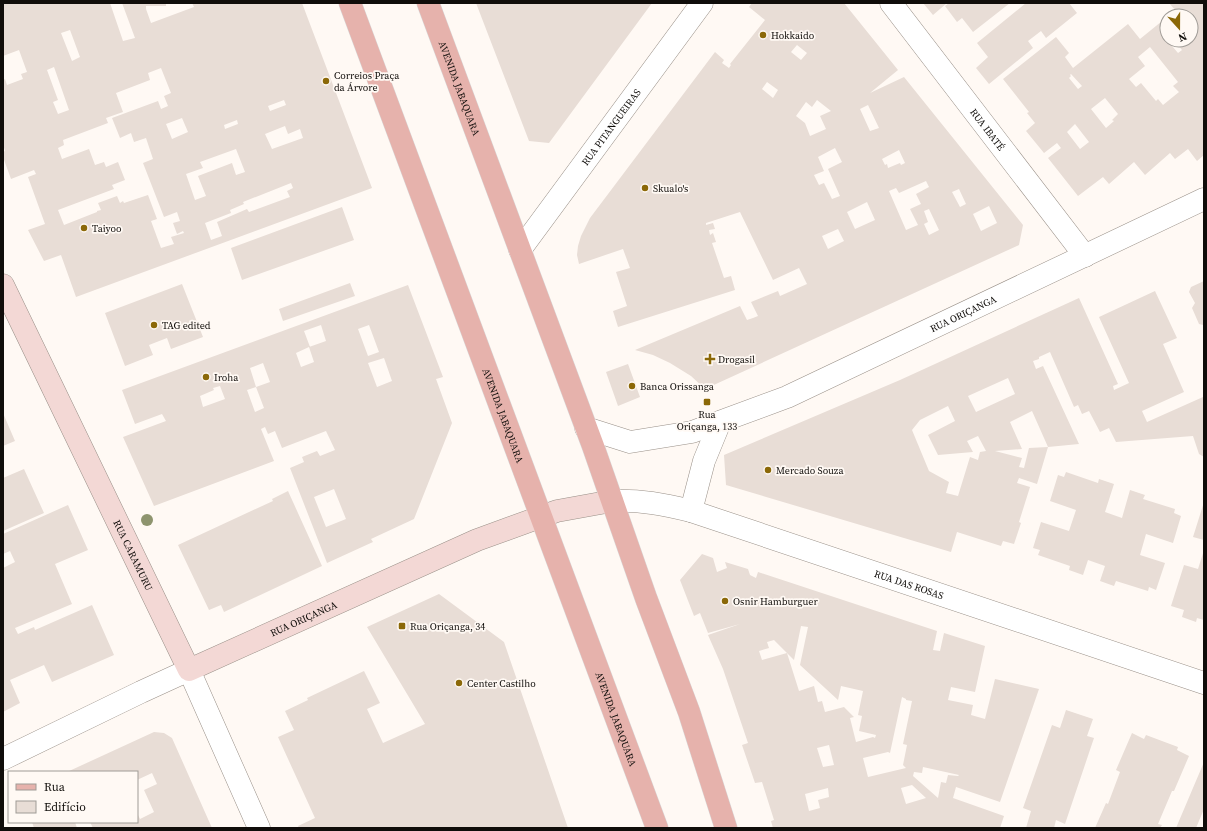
<svg xmlns="http://www.w3.org/2000/svg" width="1207" height="831" font-family="'Source Serif 4',serif">
<rect width="100%" height="100%" fill="#fff9f4"/>
<!-- building -->
<path fill="#e8ddd6" fill-rule="evenodd" d="M3,3H110L123,41L135,38L122,3H166V6H146V9L151,23L194,7L192,3H242L243,4L246,3H302L372,188L76,297L61,255L44,261L28,230L45,224L28,177L36,174L34,170L11,179L3,157V152L5,151L3,144V80L5,79L7,85L23,79L21,74L27,72L19,50L3,56ZM70,30L80,57L72,61L61,33ZM54,67L69,110L58,114L53,102L58,100L47,70ZM161,68L171,93L164,96L168,106L161,109L158,101L112,118L120,138L131,133L134,142L146,138L153,159L143,163L164,217L177,212L180,221L173,223L177,234L183,231L184,233L171,237L174,244L161,248L151,221L157,219L148,195L124,203L123,201L120,203L117,196L98,203L101,210L97,211V212L64,225L58,210L114,189L112,185L125,180L118,162L106,167L104,162L95,165L89,149L62,159L58,148L64,145L63,140L108,123L106,118L123,112L116,93L150,80L148,73ZM284,100L286,105L270,111L268,106ZM182,118L188,132L172,139L166,124ZM237,120L238,124L225,129L224,125ZM285,126L288,134L300,129L303,138L272,149L265,134ZM236,149L245,172L236,175L232,163L198,176L206,196L195,200L186,174L203,168L200,162ZM291,183L293,188L287,191L290,197L249,212L247,209L217,222L222,236L211,240L205,223L231,213L230,210L244,204L243,202Z
M476,3H652L549,143L529,141Z
M752,3H844L898,70L870,93L904,77L1023,225L1019,245L705,389L691,376L670,363L653,355L635,350L740,306L747,320L753,318L758,316L751,302L778,291L780,296L807,284L799,268L773,280L740,212L706,223V225L713,223L715,229L709,230L710,235L713,233L716,242L712,243L724,278L731,276L735,290L618,327L613,311L627,306L616,272L630,268L623,249L579,264L577,255L578,246L581,236L590,218L715,52L724,60L722,63L729,68L731,65L730,64L765,20L749,7ZM797,45L807,53L801,60L791,52ZM767,82L778,90L773,98L762,89ZM817,100L831,111L820,116L826,129L810,136L805,123L796,116L806,102L812,107ZM868,105L879,128L870,131L860,109ZM835,148L842,162L828,169L840,196L832,199L824,183L819,185L814,175L824,171L818,157ZM899,150L905,163L901,165L900,163L888,168L887,164L885,165L882,159ZM926,181L929,187L916,194L921,204L910,209L918,225L906,230L889,191L896,188L899,193ZM959,189L966,204L960,207L952,192ZM867,202L875,220L855,229L847,212ZM989,206L997,223L981,231L973,214ZM929,209L939,230L929,235L924,224L928,222L924,211ZM838,229L844,241L828,249L822,236Z
M923,3H947L933,15Z
M949,3H1010L973,32L962,18L957,22L945,6Z
M1026,3H1069L1077,13L1046,38L1041,31L1028,41L1033,48L989,84L976,68L988,57L977,43Z
M1169,3H1204V155L1197,161L1188,149L1175,159L1170,153L1145,175L1134,162L1109,184L1103,177L1078,196L1048,158L1061,148L1057,143L1044,153L1026,131L1035,123L1027,113L1029,112L1003,79L1056,37L1069,53L1065,57L1073,68L1128,24L1140,39L1167,17V40L1178,53L1182,50L1174,40H1191V16H1169L1176,11ZM1150,47L1178,82L1173,86L1179,92L1163,105L1158,99L1156,101L1141,83L1136,87L1129,79L1145,66L1138,57ZM1071,74L1082,86L1078,89L1069,78L1071,76L1070,75ZM1105,98L1118,114L1112,120L1114,121L1106,128L1091,109ZM1075,124L1089,142L1080,149L1067,132Z
M342,207L354,240L242,280L231,248Z
M1204,281V325H1203L1199,324L1192,308L1195,303L1189,292L1191,287Z
M350,283L355,296L283,321L279,309Z
M182,284L203,337L171,349L167,338L149,345L153,355L125,366L105,313Z
M408,285L443,377L436,379L452,423L414,519L371,539L373,542L327,563L290,468L304,462L302,457L317,451L320,456L335,450L326,431L282,448L275,431L268,434L265,427L261,429L274,461L154,506L123,437L166,421L162,414L135,424L122,390ZM321,325L326,341L309,347H310L304,331ZM369,325L379,352L368,356L358,329ZM309,347L314,362L301,367L296,353ZM384,358L392,381L377,387L368,363ZM263,363L270,382L256,387L264,408L255,412L247,390L256,387L250,368ZM220,386L225,399L203,407L200,396L214,390L213,388ZM334,489L346,519L326,527L314,497Z
M1155,291L1177,338L1163,344L1184,392L1142,411L1147,422L1203,397L1204,457L1199,454L1193,436L1116,442L1109,428L1100,432L1089,411L1082,414L1078,405L1074,407L1050,352L1039,357V359L1033,361L1036,369L1043,366L1079,444L1048,447L1032,411L1010,422L1022,449L995,451L1022,458L1019,467L1024,468L1029,448L1048,447L1037,484L1019,478L1017,483L1030,487L1019,522L1021,523L1014,544L1003,541L1001,546L957,532L951,552L726,485L724,455L900,380L1079,298L1118,384L1113,386L1114,390L1129,383L1099,317ZM1008,378L1015,394L976,412L968,396ZM948,406L955,421L928,435L938,455L973,452L967,441L978,436L986,451L980,452L978,460L970,457L958,496L946,493L949,482L929,471L912,430L920,420Z
M628,364L640,397L618,406L606,372Z
M3,413L15,441L3,446Z
M24,469L44,513L3,531V478Z
M1066,472L1098,483L1099,479L1114,484L1105,512L1122,518L1130,490L1145,495L1143,499L1175,509L1174,513L1181,516L1173,543L1146,534L1140,555L1165,563L1156,590L1149,587L1148,591L1116,581L1114,586L1100,581L1105,566L1088,560L1083,575L1069,570L1070,566L1038,555L1040,550L1033,548L1041,522L1069,531L1076,510L1050,501L1058,475L1064,477Z
M288,491L322,566L224,612L221,605L209,610L178,545L273,501L272,499Z
M1204,502V540L1193,537Z
M68,505L88,550L55,564L72,604L15,628L18,634L34,627L35,630L92,605L114,655L52,682L44,665L10,680L20,703L3,712V568L15,562L10,551L3,554V534Z
M1204,550V620L1197,618L1196,622L1182,617L1184,610L1171,606L1184,565L1198,569Z
M702,554L713,558L717,572L727,568L725,562L748,569L750,575L756,578L758,572L937,631L933,650L940,651L944,633L985,646L975,692L951,687L948,700L973,705L971,715L985,719L995,679L1039,689L1000,802L956,787L953,798L1004,816L1000,828H773L771,821L774,820L762,782L755,783L742,745L748,743L723,669L708,635L740,624L708,633L700,613L694,616L680,580ZM801,626L808,627L800,665L838,700L841,686L863,691L858,715L862,716L859,731L876,735L875,738L873,737L856,742L850,718L854,717L844,707L825,712L822,701L818,702L814,686L799,691L787,653L794,660ZM774,640L787,653L762,660L759,651L769,648L767,642ZM902,697L906,699V700L912,701L903,744L907,745L903,765L906,768L868,777L863,758L888,752L890,753ZM829,745L834,765L823,767L817,748ZM923,767L959,775L958,776L948,775L946,783L941,782L938,798L913,776L914,772L922,773ZM912,785L926,798L906,804L901,788ZM828,788L829,797L818,800L820,808L809,811L805,794Z
M439,594L504,642L568,828H299L298,826L315,818L278,737L294,730L285,711L308,700L307,698L364,671L380,703L367,709L383,743L425,724L367,627Z
M1066,710L1093,719L1087,736L1094,738L1065,824L1056,820L1054,828H1026L1031,811L1023,808L1052,725L1060,728Z
M154,732L164,733L172,738L212,828H93L90,822H137V813L140,819L154,812L144,790L157,784L152,773L137,780V772H67Z
M1132,733L1144,739L1146,735L1178,747L1177,750L1189,756L1174,791H1172L1158,824L1162,825L1160,828H1095L1106,803L1108,804L1120,772L1116,770Z
M1204,762V809L1196,828H1176Z
M32,822H75L77,828H34Z"/>
<g fill="none" stroke-linecap="round" stroke-linejoin="round">
<!-- street casing -->
<g stroke="#999088" stroke-width="23">
<g id="street">
<path id="s1" d="M891,3L1085,256"/>
<path id="s2" d="M520,250L702,3"/>
<path id="s3" d="M586,428L630,442L692,432L787,397L1204,199"/>
<path id="s4" d="M612,501C641,500 663,504 691,511L1204,683"/>
<path d="M691,511L704,461L720,422"/>
<path d="M3,759L141,692L189,670L259,828"/>
</g>
</g>
<!-- secondary casing -->
<g stroke="#999088" stroke-width="23">
<g id="secondary">
<path id="s5" d="M3,285L189,670L477,540L557,511L612,501"/>
</g>
</g>
<!-- primary casing -->
<g stroke="#d9d8d8" stroke-width="23">
<g id="primary">
<path id="s6" d="M350,3L657,828"/>
<path id="s7" d="M428,3L593,446L646,598L689,712L726,828"/>
</g>
</g>
<!-- street -->
<use href="#street" stroke="#fff" stroke-width="22"/>
<!-- secondary -->
<use href="#secondary" stroke="#f3d8d5" stroke-width="22"/>
<!-- primary -->
<use href="#primary" stroke="#e6b2ac" stroke-width="22"/>
</g>
<!-- trees -->
<circle fill="#8e946e" cx="147" cy="520" r="6"/>
<!-- markers -->
<g fill="#8b6808" stroke="#fff9f4" stroke-width="1.5">
<circle cx="763" cy="35" r="4"/>
<circle cx="326" cy="81" r="4"/>
<circle cx="645" cy="188" r="4"/>
<circle cx="84" cy="228" r="4"/>
<circle cx="154" cy="325" r="4"/>
<path d="M708 353h4v4h4v4h-4v4h-4v-4h-4v-4h4z"/>
<circle cx="206" cy="377" r="4"/>
<circle cx="632" cy="386" r="4"/>
<rect x="703" y="398" width="8" height="8" rx="2"/>
<circle cx="768" cy="470" r="4"/>
<circle cx="725" cy="601" r="4"/>
<rect x="398" y="622" width="8" height="8" rx="2"/>
<circle cx="459" cy="683" r="4"/>
</g>
<g text-anchor="middle" dominant-baseline="central" stroke-width="3.5" stroke-linejoin="round" paint-order="stroke">
<!-- poi labels -->
<g font-size="10" fill="#100d0a" stroke="#fff9f4" text-anchor="start">
<text x="771" y="35">Hokkaido</text>
<text x="334" y="75">Correios Praça<tspan x="334" dy="12">da Árvore</tspan></text>
<text x="653" y="188">Skualo's</text>
<text x="92" y="228">Taiyoo</text>
<text x="162" y="325">TAG edited</text>
<text x="718" y="359">Drogasil</text>
<text x="214" y="377">Iroha</text>
<text x="640" y="386">Banca Orissanga</text>
<text x="707" y="414" text-anchor="middle">Rua<tspan x="707" dy="12">Oriçanga, 133</tspan></text>
<text x="776" y="470">Mercado Souza</text>
<text x="733" y="601">Osnir Hamburguer</text>
<text x="410" y="626">Rua Oriçanga, 34</text>
<text x="467" y="683">Center Castilho</text>
</g>
<!-- street labels -->
<g font-size="10" fill="#100d0a" stroke="#fff9f4">
<text stroke="none"><textPath href="#s7" startOffset="91">AVENIDA JABAQUARA</textPath></text>
<text stroke="none"><textPath href="#s2" startOffset="153">RUA PITANGUEIRAS</textPath></text>
<text stroke="none"><textPath href="#s1" startOffset="159">RUA IBATÉ</textPath></text>
<text stroke="none"><textPath href="#s3" startOffset="405">RUA ORIÇANGA</textPath></text>
<text stroke="none"><textPath href="#s6" startOffset="440">AVENIDA JABAQUARA</textPath></text>
<text stroke="none"><textPath href="#s5" startOffset="300">RUA CARAMURU</textPath></text>
<text stroke="none"><textPath href="#s4" startOffset="310">RUA DAS ROSAS</textPath></text>
<text stroke="none"><textPath href="#s5" startOffset="553">RUA ORIÇANGA</textPath></text>
<text stroke="none"><textPath href="#s6" startOffset="764">AVENIDA JABAQUARA</textPath></text>
</g>
</g>
<!-- border -->
<rect width="1207" height="831" fill="none" stroke="#100d0a" stroke-width="8"/>
<!-- legend -->
<rect x="8" y="771" width="130" height="52" fill="#fff9f4" stroke="#9f9b96"/>
<rect x="16" y="784" width="20" height="6" fill="#e6b2ac" stroke="#9f9b96"/>
<text x="44" y="791" font-size="12" fill="#100d0a">Rua</text>
<rect x="16" y="801" width="20" height="12" fill="#e8ddd6" stroke="#9f9b96"/>
<text x="44" y="811" font-size="12" fill="#100d0a">Edifício</text>
<!-- north arrow -->
<g transform="translate(1179 28) rotate(159)"><circle r="19" fill="#fff9f4" stroke="#9f9b96"/>
<path d="M0-3L7 15L0 10L-7 15Z" fill="#8b6808"/>
<text y="-6" font-size="11" font-weight="bold" text-anchor="middle" fill="#100d0a">N</text>
</g>
</svg>
